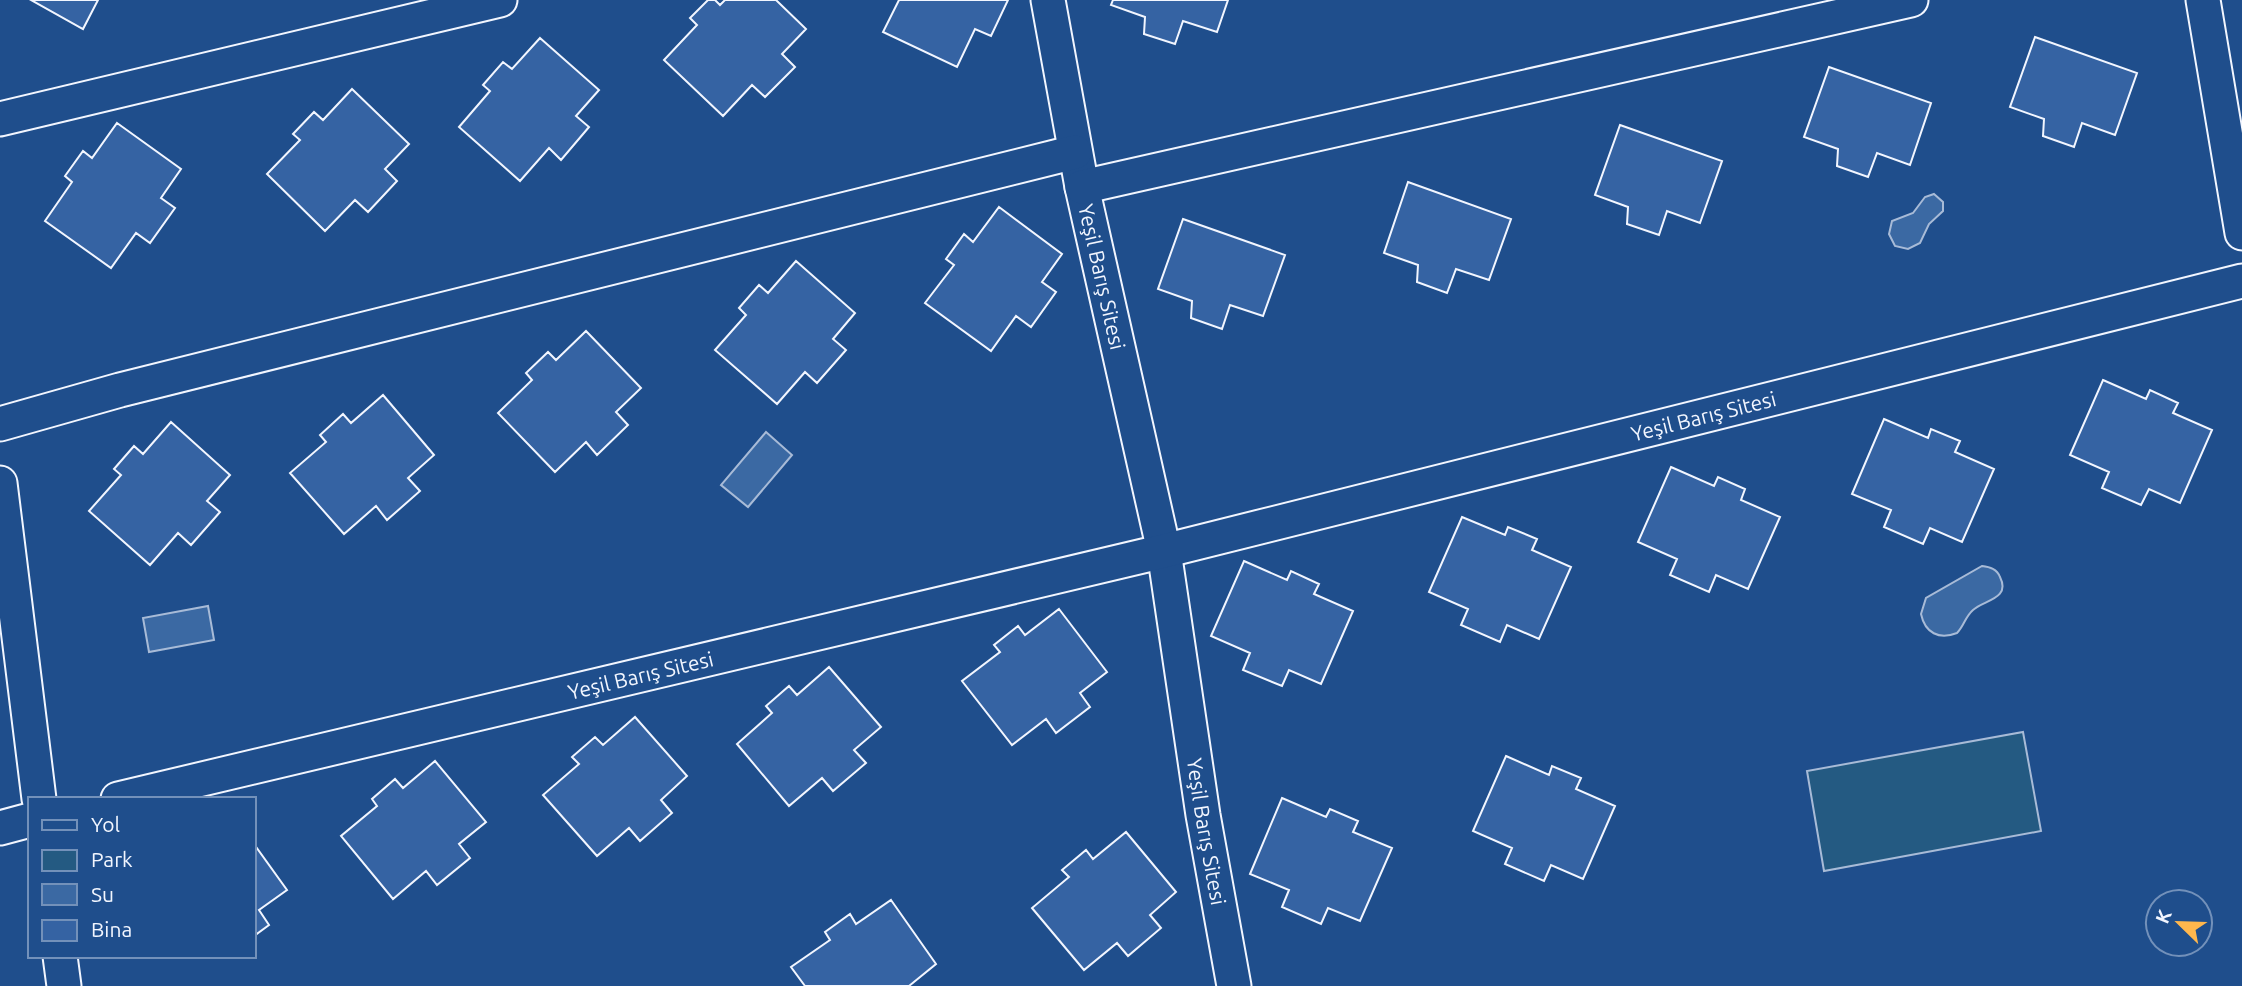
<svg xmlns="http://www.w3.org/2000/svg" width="2242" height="986" font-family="Ubuntu,sans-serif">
<rect width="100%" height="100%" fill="#1f4e8c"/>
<!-- green -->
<path fill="#245a82" stroke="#a8bbd7" stroke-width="2" d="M2023,732L2041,831L1824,871L1807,771Z"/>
<!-- water -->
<path fill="#3b69a3" stroke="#a8bbd7" stroke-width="2" d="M1934,194L1943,202V211L1929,224L1920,243L1908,249L1895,246L1889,234L1892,221L1913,213L1925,197Z
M766,432L792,455L748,507L721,485Z
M1982,566C1990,567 1997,569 2000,577C2011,599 1984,600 1973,610C1965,617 1964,626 1957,633C1939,640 1925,633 1921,614L1926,598Z
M208,606L214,640L149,652L143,618Z"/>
<!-- building -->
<path fill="#3563a3" stroke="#f2f6ff" stroke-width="2" d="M31,0H98L83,29Z
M708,0H715L720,5L725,0H776L806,29L782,54L795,67L765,97L752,85L723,116L664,60L697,25L690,18Z
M899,0H1008L991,36L975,29L957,67L883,32Z
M1113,0H1228L1217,32L1183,21L1175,44L1144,34L1145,17L1111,5Z
M2035,37L2137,73L2115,135L2082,123L2074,147L2043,136L2044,119L2010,107Z
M540,38L599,90L576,116L589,127L561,160L549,148L520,181L459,127L490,91L483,85L503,62L512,69Z
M1829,67L1931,103L1910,165L1877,153L1868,177L1837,166L1838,149L1804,137Z
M352,89L409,144L385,169L397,181L368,212L355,200L325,231L267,174L300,140L293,134L314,112L323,120Z
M117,123L181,169L161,198L175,208L150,243L136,233L111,268L45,221L72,182L65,176L83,151L92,158Z
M1620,125L1722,161L1700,223L1667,211L1659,235L1627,224L1628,207L1595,195Z
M1408,182L1511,219L1489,280L1456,269L1447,293L1417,282L1418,265L1384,253Z
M999,207L1062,254L1042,282L1056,292L1031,327L1016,316L991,351L925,303L954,265L946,259L964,234L973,242Z
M1183,219L1285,255L1263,316L1230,305L1222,329L1191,318L1192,301L1158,289Z
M796,261L855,313L833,339L846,350L817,383L805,372L777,404L715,350L746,315L739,308L759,285L768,293Z
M586,331L641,388L616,412L628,425L597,455L586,442L555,472L498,413L532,380L526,373L548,352L556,360Z
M2103,380L2146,399L2150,390L2178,403L2173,413L2212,430L2180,503L2149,489L2141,505L2102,488L2109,472L2070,455Z
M383,395L434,455L408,478L420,491L387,520L376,506L344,534L290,473L326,442L320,435L343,414L351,423Z
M1884,419L1928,438L1931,429L1960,441L1955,452L1994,469L1962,542L1930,528L1923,544L1884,527L1891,510L1852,494Z
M171,422L230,475L207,501L220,512L191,545L178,533L150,565L89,511L121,475L114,469L134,446L143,454Z
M1671,467L1714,486L1718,477L1745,489L1741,500L1780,517L1748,589L1716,575L1709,592L1670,575L1677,559L1638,542Z
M1462,517L1505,535L1508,527L1537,539L1532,550L1571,567L1539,639L1507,625L1500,642L1461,625L1468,609L1429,592Z
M1244,561L1287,580L1291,571L1319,584L1314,594L1353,611L1321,684L1289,670L1282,686L1243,670L1250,653L1211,636Z
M1059,609L1107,672L1080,693L1090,707L1056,733L1046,719L1012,745L962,681L1000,652L994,645L1018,626L1025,635Z
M829,667L881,727L854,750L866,763L833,791L822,778L789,806L737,744L772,713L766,706L789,686L797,695Z
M635,717L687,776L661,800L672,813L640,841L629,828L597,856L543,795L579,764L572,757L595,737L603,745Z
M1506,756L1549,775L1552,766L1581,778L1576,789L1615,806L1583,879L1551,865L1544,881L1505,864L1512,848L1473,831Z
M435,761L486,822L459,844L470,858L437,885L426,871L393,899L341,836L377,806L372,799L395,779L403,788Z
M1282,798L1326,817L1330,809L1358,821L1353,832L1392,848L1360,921L1328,908L1321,924L1282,907L1289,890L1250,874Z
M1126,832L1176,892L1150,915L1161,928L1128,956L1117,943L1084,970L1032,908L1069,877L1062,870L1086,850L1093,859Z
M254,844L287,890L259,910L269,925L254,936Z
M891,900L936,964L909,986H805L791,967L830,940L825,932L850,914L856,924Z"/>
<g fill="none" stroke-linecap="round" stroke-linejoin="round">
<!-- minor casing -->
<g stroke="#f2f6ff" stroke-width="37">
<g id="minor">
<path id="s1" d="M1048,0L1082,187L1164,551L1203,815L1234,986"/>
<path d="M2203,0L2242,233"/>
<path d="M0,119L500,0"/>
<path d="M1082,187L1911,0"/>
<path d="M0,424L120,390L1075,152"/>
<path d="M0,483L39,799"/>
<path id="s2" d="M118,799L1164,551L2242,281"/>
<path d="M0,828L30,820"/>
<path d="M60,956L64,986"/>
</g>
</g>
<!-- minor -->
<use href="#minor" stroke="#1f4e8c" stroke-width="33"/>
</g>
<g text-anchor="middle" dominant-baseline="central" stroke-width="5" stroke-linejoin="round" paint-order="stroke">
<!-- street labels -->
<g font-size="21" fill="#f2f6ff" stroke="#1f4e8c">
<text stroke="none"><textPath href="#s1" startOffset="282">Yeşil Barış Sitesi</textPath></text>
<text stroke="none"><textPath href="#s2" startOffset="1631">Yeşil Barış Sitesi</textPath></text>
<text stroke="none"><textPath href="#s2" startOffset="537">Yeşil Barış Sitesi</textPath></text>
<text stroke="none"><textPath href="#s1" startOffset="847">Yeşil Barış Sitesi</textPath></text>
</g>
</g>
<!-- legend -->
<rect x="28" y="797" width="228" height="161" fill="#1f4e8c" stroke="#7391ba" stroke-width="2"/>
<rect x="42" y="820" width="35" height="10" fill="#1f4e8c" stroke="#7391ba" stroke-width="2"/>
<text x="91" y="832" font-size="21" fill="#f2f6ff">Yol</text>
<rect x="42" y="850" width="35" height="21" fill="#245a82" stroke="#7391ba" stroke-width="2"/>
<text x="91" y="867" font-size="21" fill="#f2f6ff">Park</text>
<rect x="42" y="884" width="35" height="21" fill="#3b69a3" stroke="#7391ba" stroke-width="2"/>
<text x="91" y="902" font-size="21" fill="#f2f6ff">Su</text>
<rect x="42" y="920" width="35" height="21" fill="#3563a3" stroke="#7391ba" stroke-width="2"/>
<text x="91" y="937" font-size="21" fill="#f2f6ff">Bina</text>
<!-- north arrow -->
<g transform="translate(2179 923) rotate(293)"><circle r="33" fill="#1f4e8c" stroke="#7391ba" stroke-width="2"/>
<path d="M0-5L12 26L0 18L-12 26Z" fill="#ffb74d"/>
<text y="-10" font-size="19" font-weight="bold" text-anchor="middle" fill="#f2f6ff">K</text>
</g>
</svg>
